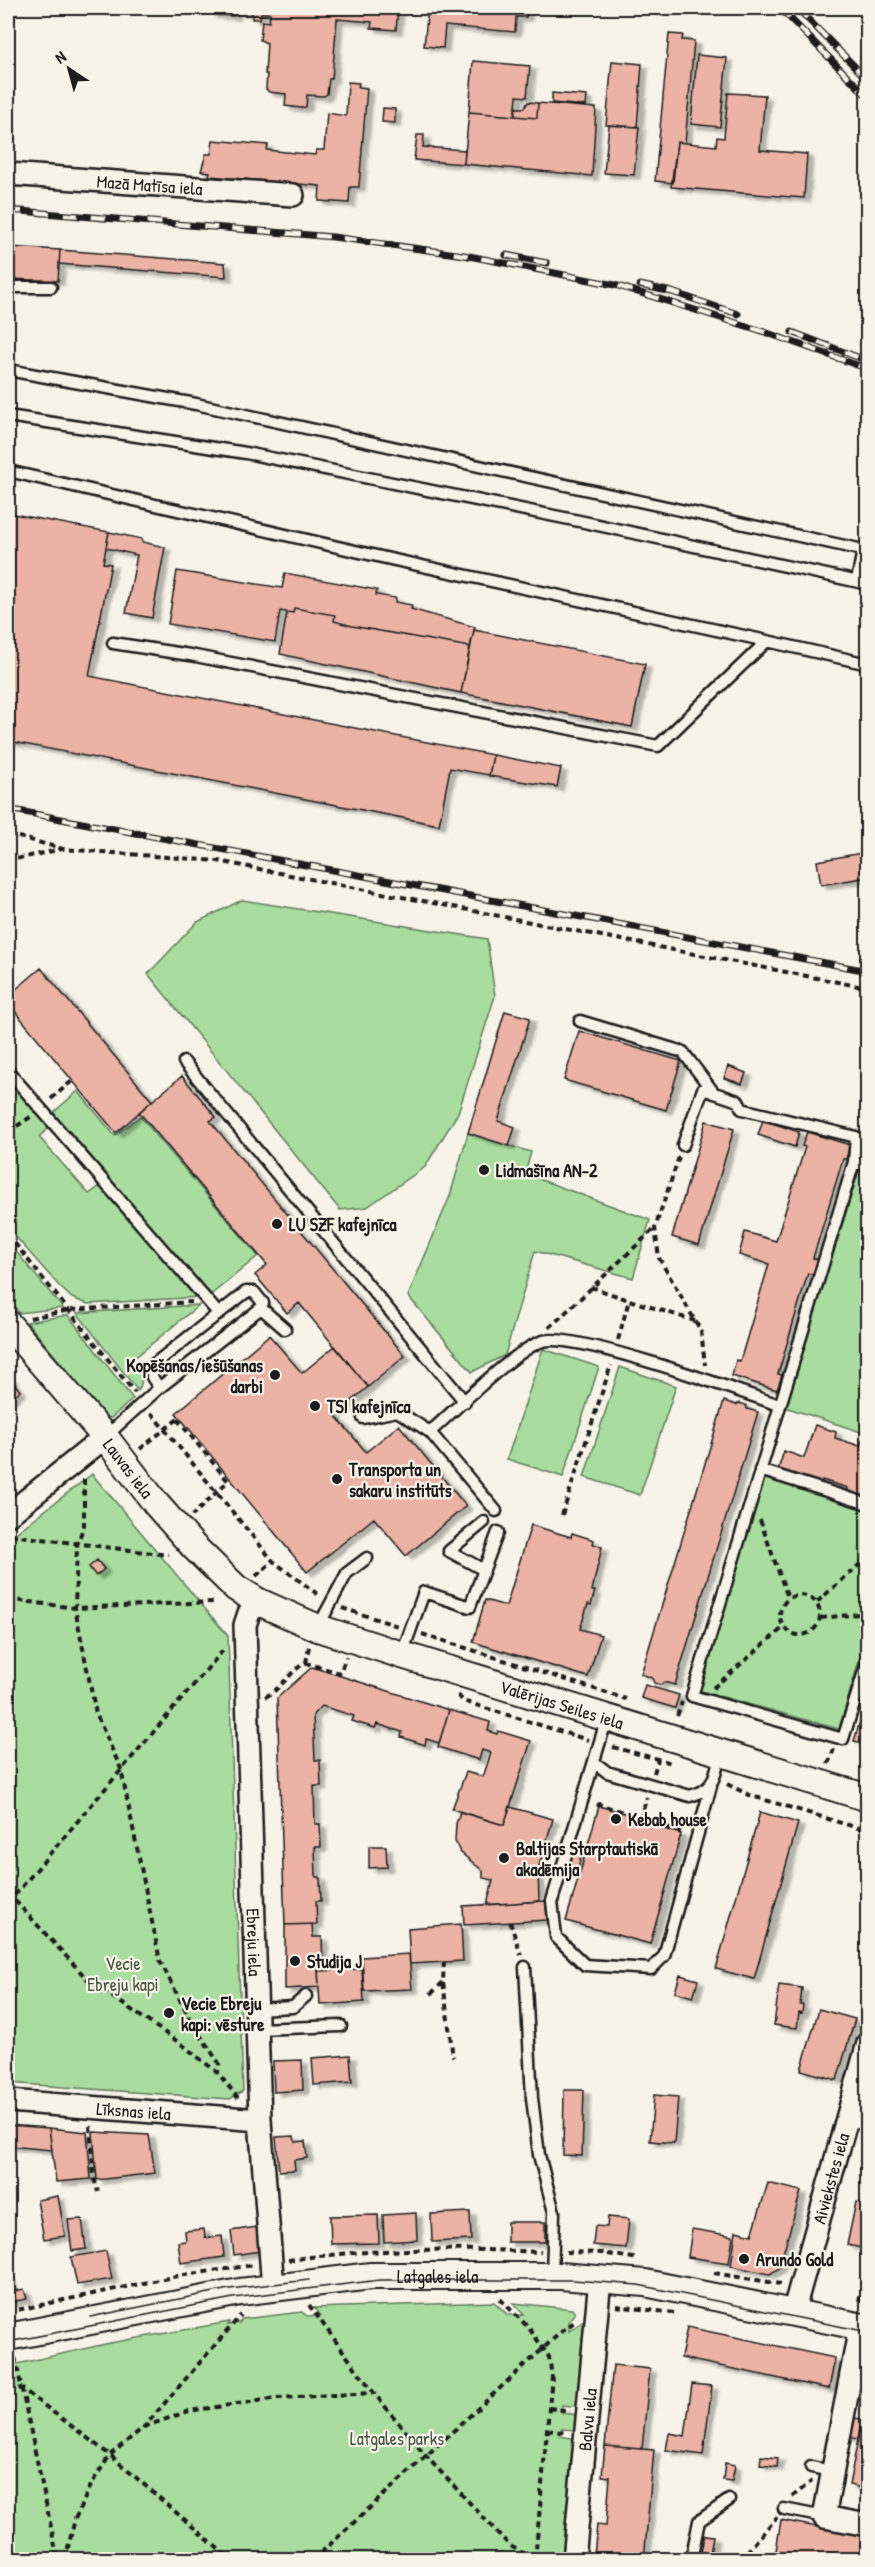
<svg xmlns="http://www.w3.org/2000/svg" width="875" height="2567" font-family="'Patrick Hand',sans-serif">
<defs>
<filter id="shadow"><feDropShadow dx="6" dy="4" stdDeviation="1.5" flood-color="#0004"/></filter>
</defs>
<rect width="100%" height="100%" fill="#f7f3e8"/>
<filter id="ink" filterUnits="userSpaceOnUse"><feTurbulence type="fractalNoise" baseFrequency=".0167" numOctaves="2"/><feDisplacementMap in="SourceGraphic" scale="12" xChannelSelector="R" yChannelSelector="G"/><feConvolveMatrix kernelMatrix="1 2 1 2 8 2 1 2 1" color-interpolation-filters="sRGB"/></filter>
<g filter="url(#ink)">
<!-- green -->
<path fill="#a8dd9f" stroke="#627c5e" stroke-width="1.5" d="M242,900L487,939L495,996L458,1113L425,1167L367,1207L340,1210L148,974L197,922Z
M8,1079L50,1127L39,1137L89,1194L100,1186L199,1297L88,1304L72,1298L60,1287L8,1228Z
M78,1091L115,1136L140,1116L258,1256L212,1294L207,1292L62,1126L54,1112Z
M468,1133L531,1152L525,1174L650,1220L633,1278L535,1251L505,1355L472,1372L408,1296L450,1196Z
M859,1171L868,1174L867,1434L785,1407Z
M8,1242L63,1308L19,1313L8,1299Z
M199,1305L132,1360C139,1370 146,1378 138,1391L77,1313Z
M68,1315L133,1399L111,1418L105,1417L27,1322Z
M543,1349L599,1367L563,1477L507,1459Z
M620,1367L676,1386L640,1495L584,1477Z
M92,1474L228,1636L243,2091L230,2099L8,2083V1539Z
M763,1478L867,1510V1633L839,1729L698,1690Z
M494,2302L508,2315H524L513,2303L572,2309L575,2314L569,2322V2331L587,2319L580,2407L562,2405V2413L579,2415L577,2430L561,2429L560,2436L577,2439L565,2559L8,2560V2366L110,2343L229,2322L228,2325L239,2323L242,2319L302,2312L307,2316H320L314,2308Z"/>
<!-- building -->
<path fill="#ebb2a5" stroke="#1c1c1c" stroke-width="1.5" filter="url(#shadow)" d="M211,8H398L396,30L371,28L372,22L337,19L332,79H329L327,94L324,96L307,95L306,107L301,108L285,106L286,94L269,92L266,89L267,74H265L267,43L260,40L262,21L269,22L270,13H261L260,19H252V12L235,11L234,16L210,14Z
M428,8H527L526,17H516L515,32L445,26L443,48L424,46Z
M669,34L683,35L682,40L694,41L685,143L677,142L673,183L655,181Z
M697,55L727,58L720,127L691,124Z
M473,61L530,66L527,97L517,96L515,116L469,112Z
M612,61L642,64L637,127L606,125Z
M348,82L359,83L358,87L367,88L359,187H350L349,203L319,201L320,186L209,176L210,172L201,171L206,154H211L213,140L268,145L267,150L315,155L316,150H324L327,113L346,116Z
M552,93L587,96L586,106L552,103Z
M728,93L765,95L760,150L807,154L804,198L671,187L677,142L716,146L717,137L724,138Z
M528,102L538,103L537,118L515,116V108H524Z
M538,103L596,108L592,176L464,164L469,112L537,118Z
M383,108L395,109V123L382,122Z
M609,125L639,127L634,175L604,173Z
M417,135H424L423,147L465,150L464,164L414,160Z
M8,247L60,250L58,281L8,279Z
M60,250L225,263L226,277L59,264Z
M8,513L109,532L103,563L111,564L89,676L493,755L489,775L450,768L439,825L8,741Z
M109,532L142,539V542L165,547L152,618L126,613L137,555L106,548Z
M177,571L282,588L285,573L377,590L376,595L396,598L395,602L412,605L411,609L475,627L470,647L352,626L334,621L335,615L294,608L293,613L280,611L275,642L168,624Z
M294,608L335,615L334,621L352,626L470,647L461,693L280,654L287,612L293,613Z
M474,630L645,664L632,727L461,693Z
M493,755L561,768L557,787L489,776Z
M868,852V877L821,885L817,861Z
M41,968L152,1101L116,1133L8,1003V996Z
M505,1011L530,1018L498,1121L515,1127L509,1146L468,1133Z
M579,1031L681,1061L666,1110L564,1080Z
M728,1066L746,1073L742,1084L724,1078Z
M182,1076L216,1117L210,1121L405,1356L368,1387L299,1303L287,1313L255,1275L267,1265L139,1112Z
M763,1120L799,1132L795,1147L758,1135Z
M706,1121L734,1129L699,1245L672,1237Z
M868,1124V1155L859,1152Z
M807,1132L850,1145L846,1159H843L813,1258L818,1260L813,1275L808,1273L778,1374L782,1375L777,1390L732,1376L736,1360L740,1361L769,1264L739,1255L745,1232L776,1241L805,1147L802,1146Z
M269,1335L302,1373L335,1346L368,1387L335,1415L366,1452L399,1425L466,1506L406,1556L374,1518L307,1572L176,1413Z
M8,1375L20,1391L8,1401Z
M724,1401L736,1405L739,1403L746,1405L747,1409L758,1412L675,1685L664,1682L660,1685L654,1683L652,1678L641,1674Z
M815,1425L836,1432L835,1438L860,1446L862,1440L868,1441L867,1498L847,1492L848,1488L822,1480L821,1484L778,1470L784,1451L804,1458Z
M531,1525L571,1537L572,1533L594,1540L593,1544L602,1547L592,1591H595L591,1605L588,1604L580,1629L601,1635L588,1677L473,1642L485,1600L506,1606Z
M97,1560L104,1569L96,1576L89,1567Z
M312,1667L449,1710L439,1743L426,1739L425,1745L401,1737L402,1732L377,1724L375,1728L352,1721L354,1716L322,1706L313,1715L315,1760H320L321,1786H314L315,1824H320L321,1847H315L316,1877H320L321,1901H316L317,1924L285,1925L277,1698Z
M645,1685L679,1695L675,1708L641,1698Z
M868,1695V1745L854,1741Z
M449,1710L490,1722L488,1731L497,1734L498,1731L531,1741L504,1825L452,1809L466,1772L483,1777L491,1753L482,1750L479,1760L438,1747Z
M599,1806L639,1817L637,1821L681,1834L650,1944L566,1921Z
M510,1807L553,1819L538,1869L539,1901L487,1905L493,1880L483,1878V1871L460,1852L455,1841L456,1824L460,1812L504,1825Z
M760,1812L798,1823L754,1979L716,1969Z
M369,1846H386L387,1867L369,1868Z
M573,1849L582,1851L577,1873L567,1870Z
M546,1901L547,1920L464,1925L463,1906Z
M312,1924L313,1937H322L323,1966L318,1967L319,1987L285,1989V1925Z
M461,1924L463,1961L410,1964L408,1928Z
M409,1954L412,1989L364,1991L362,1957Z
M362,1969L364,2002L320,2005L318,1971Z
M680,1975L698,1980L693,1997L675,1992Z
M779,1985L802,1988L800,2005H803L802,2013L799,2012L797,2028L774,2025Z
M819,2009L855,2019L837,2080L801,2070Z
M350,2055L352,2082L314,2085L312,2058Z
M302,2060L303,2090L274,2092L273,2061Z
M564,2090H584L582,2156L563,2155Z
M654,2095L678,2097L674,2143L650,2141Z
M8,2125L49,2128L52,2150L8,2146Z
M49,2128L87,2132L91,2179L56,2182Z
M93,2132L149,2135L155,2173L97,2180Z
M294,2136L295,2142L305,2141L307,2158L294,2160L295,2170L279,2171L276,2137Z
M768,2183L801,2191L779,2268L770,2274L731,2266L736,2231L752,2235Z
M58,2196L65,2236L44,2239L37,2200Z
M856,2202L868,2204V2249L847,2245Z
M470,2212L471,2240L432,2242L431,2214Z
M416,2213L417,2240L384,2242L383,2215Z
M378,2215L379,2243L331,2244L330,2216Z
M608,2217L629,2219L626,2248L593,2245L595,2226L607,2227Z
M82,2219L86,2249L72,2251L68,2220Z
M507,2222H545V2242H507Z
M257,2227L260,2251L234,2255L231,2231Z
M204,2229L205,2238L222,2236L224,2257L181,2263L178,2242L186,2241L185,2231Z
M692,2229L733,2236L729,2263L688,2257Z
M106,2251L112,2279L77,2285L71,2257Z
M8,2274L16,2301L8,2303Z
M24,2289L27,2299L16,2301L14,2291Z
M687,2327L835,2358L829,2389L681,2358Z
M613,2365L650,2369L642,2449L605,2446Z
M692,2384L712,2386L703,2455L666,2450L669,2433L685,2436Z
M849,2417L862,2419L858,2439L846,2437Z
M862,2419L868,2420L866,2489L849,2485Z
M605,2446L654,2450L644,2560L594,2556L597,2525L606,2526L610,2477L602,2476Z
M761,2456L778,2458L777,2467L760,2465Z
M725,2463L735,2465L732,2481L723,2480Z
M781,2520L868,2537V2560H820L776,2551Z
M704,2535L713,2536L709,2560H700Z"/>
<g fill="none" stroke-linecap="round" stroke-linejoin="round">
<!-- service casing -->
<g stroke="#1c1c1c" stroke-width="15">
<path id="service" d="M8,287H51
M8,370L196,404L863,550L857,581
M8,416L246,453L584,522L868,584
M8,471L390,559L767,641
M113,643L190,655L658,746L767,641L868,664
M580,1021L683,1052L714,1093
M184,1062L465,1402
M8,1071L218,1313
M683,1145L703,1089L738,1101L742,1109L856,1137L854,1162L692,1696L843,1739L868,1659
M854,1162L868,1166
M261,1308L285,1329
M363,1418L397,1411L430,1432L496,1511
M430,1432C454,1411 517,1348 543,1341C575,1332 739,1391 779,1405
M105,1437L159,1388L261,1308L263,1303L254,1292H246L153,1365L152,1377L159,1388
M760,1470L868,1504
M484,1522L449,1551L484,1570
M318,1627L347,1573L367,1558
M402,1654L424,1592L470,1607L498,1532
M607,1718L552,1901L556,1937L585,1965L651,1969L664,1956L711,1786
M594,1762L607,1772L690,1796C716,1789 714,1776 721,1753
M525,1967L532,2098L539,2155L554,2212L552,2276
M257,2009L293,2007L306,1996
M257,2029L341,2026
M846,2120L868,2125
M811,2467L832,2471
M784,2509L824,2517
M691,2560L699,2521L729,2500"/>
</g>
<!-- minor casing -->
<g stroke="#1c1c1c" stroke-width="26">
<g id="minor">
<path id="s1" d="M8,174L293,195"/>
<path d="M8,1515L105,1437"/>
<path id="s2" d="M259,1602L249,1613L245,1625L260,2120L273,2288"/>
<path id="s3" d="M8,2101L260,2120"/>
<path id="s4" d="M793,2313L868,2043"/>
<path d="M860,2327L824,2517L868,2525"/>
<path id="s5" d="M574,2560L600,2278"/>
</g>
</g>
<!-- tertiary casing -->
<g stroke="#1c1c1c" stroke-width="30">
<g id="tertiary">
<path id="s6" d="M8,1324L105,1437L157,1505L194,1547L236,1588L259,1602L318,1628L402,1655L868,1798"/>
<path id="s7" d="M8,2337L240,2292L371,2276H561L645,2283L868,2328"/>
</g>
</g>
<!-- path -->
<path stroke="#1c1c1c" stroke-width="4" stroke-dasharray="6 4.5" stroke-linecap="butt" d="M8,834L63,849L218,861L868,988
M8,863L11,860L62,849
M51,1099L72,1081
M8,1132L32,1116
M679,1157L655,1228L659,1258L701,1331L705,1365
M8,1235L135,1393
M591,1287L629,1300
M30,1318L70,1310L192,1302
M549,1328L655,1228
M618,1340L629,1300L695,1321
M214,1363L223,1374
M151,1413L273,1561L320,1596
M177,1419L228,1481L192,1516
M140,1449L179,1418
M84,1479V1525L77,1545L75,1608L96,1714L121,1769L160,1961L192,2023L219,2063L218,2073
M562,1515L611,1365
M760,1520L788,1598
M11,1535L168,1555
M256,1576L273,1561
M780 1615a20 20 0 1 1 40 0a20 20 0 1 1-40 0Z
M8,1599L75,1608L213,1602
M817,1602L868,1557
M342,1608L398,1626
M821,1618L868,1613
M422,1634L626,1699
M306,1663L309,1646
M713,1688L784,1627
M458,1695L463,1701L588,1740
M265,1697C282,1689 290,1670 306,1663L340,1673L346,1657
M677,1716L682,1702
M613,1747L672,1763
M828,1764L834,1749
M654,1773L658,1759
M727,1784L749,1795L868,1831
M598,1807L599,1804L681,1832
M640,1819L647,1797
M8,1893L88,1980L184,2046L218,2073L238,2098
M8,1903L225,1648
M510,1922L521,1955
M444,1962L443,1982L453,2057
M431,1994L443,1982
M90,2126L94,2178L98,2192
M566,2252L602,2253L639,2259
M288,2260C372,2248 455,2248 541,2252
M714,2273L781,2284
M500,2299L529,2328L549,2357L552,2376L535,2560
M859,2301L868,2261
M309,2305L374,2393L425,2455L509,2545L534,2560
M616,2306L674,2313
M8,2312L177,2276L254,2265
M15,2357L58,2560
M8,2390L21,2388L110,2455L231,2560
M549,2408L570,2411
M144,2427L189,2411L278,2398L373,2393
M547,2430L567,2433
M792,2497L812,2481
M65,2560L75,2519L92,2483L110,2455L144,2427L241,2315
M313,2560L561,2332L577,2320
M740,2560L777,2517"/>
<!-- service -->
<use href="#service" stroke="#f7f3e8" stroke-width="10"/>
<!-- minor -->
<use href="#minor" stroke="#f7f3e8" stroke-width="21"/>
<!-- tertiary -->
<use href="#tertiary" stroke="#f7f3e8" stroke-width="26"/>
<!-- tram -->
<path stroke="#1c1c1c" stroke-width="1.5" d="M90,2317L229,2289L309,2280
M8,2342L233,2298L380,2280H573L638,2285L868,2332"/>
<!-- rail casing -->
<g stroke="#1c1c1c" stroke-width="7">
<path id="rail" d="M780,8L868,97
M797,8L868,80
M8,210L333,237L464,255L615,285L759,330L868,369
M506,255L547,263
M640,285L672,292L738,314
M792,332L865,360
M8,809L868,971"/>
</g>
<!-- rail -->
<use href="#rail" stroke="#f7f3e8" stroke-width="4.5" stroke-dasharray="14" stroke-linecap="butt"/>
</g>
</g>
<!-- markers -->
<g fill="#1c1c1c" stroke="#f7f3e8" stroke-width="2">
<circle cx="484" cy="1170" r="6"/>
<circle cx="277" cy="1224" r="6"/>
<circle cx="275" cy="1375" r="6"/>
<circle cx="315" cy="1406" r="6"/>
<circle cx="337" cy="1479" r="6"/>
<circle cx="616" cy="1819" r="6"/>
<circle cx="504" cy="1858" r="6"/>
<circle cx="295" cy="1961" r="6"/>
<circle cx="169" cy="2013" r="6"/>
<circle cx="744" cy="2259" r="6"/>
</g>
<g text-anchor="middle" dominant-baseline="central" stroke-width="4.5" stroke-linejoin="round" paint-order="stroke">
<!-- street labels -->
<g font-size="18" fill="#1c1c1c" stroke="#f7f3e8">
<text stroke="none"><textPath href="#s1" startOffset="142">Mazā Matīsa iela</textPath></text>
<text stroke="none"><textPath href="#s6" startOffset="188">Lauvas iela</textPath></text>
<text stroke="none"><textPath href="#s6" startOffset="696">Valērijas Seiles iela</textPath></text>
<text stroke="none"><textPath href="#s2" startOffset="345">Ebreju iela</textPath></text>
<text stroke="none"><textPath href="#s3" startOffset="126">Līksnas iela</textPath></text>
<text stroke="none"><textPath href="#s4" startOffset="140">Aiviekstes iela</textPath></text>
<text stroke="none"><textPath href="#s7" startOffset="435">Latgales iela</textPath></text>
<text stroke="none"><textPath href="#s5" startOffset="141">Balvu iela</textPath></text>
</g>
<!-- poi labels -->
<g font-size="18" font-weight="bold" fill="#1c1c1c" stroke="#f7f3e8" text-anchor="start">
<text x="496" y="1170">Lidmašīna AN-2</text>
<text x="289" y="1224">LU SZF kafejnīca</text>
<text x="263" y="1365" text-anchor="end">Kopēšanas/iešūšanas<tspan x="263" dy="21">darbi</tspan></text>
<text x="327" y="1406">TSI kafejnīca</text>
<text x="349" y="1469">Transporta un<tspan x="349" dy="21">sakaru institūts</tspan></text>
<text x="628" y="1819">Kebab house</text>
<text x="516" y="1848">Baltijas Starptautiskā<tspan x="516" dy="21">akadēmija</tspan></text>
<text x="307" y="1961">Studija J</text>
<text x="181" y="2003">Vecie Ebreju<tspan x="181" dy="21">kapi: vēsture</tspan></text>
<text x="756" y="2259">Arundo Gold</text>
</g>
<!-- park labels -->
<g font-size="18" fill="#465643" stroke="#f7f3e8">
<text x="123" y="1963">Vecie<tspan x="123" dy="21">Ebreju kapi</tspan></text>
<text x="397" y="2438">Latgales parks</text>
</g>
</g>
<!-- margin -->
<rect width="875" height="2567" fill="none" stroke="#f7f3e8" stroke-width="30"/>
<rect x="15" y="15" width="845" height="2537" fill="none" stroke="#1c1c1c" stroke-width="2" filter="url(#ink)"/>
<!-- north arrow -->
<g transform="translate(69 69) rotate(324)" stroke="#f7f3e8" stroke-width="4.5" paint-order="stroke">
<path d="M0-4.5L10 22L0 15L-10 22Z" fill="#1c1c1c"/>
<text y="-9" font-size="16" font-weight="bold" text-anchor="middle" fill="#1c1c1c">N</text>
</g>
</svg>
